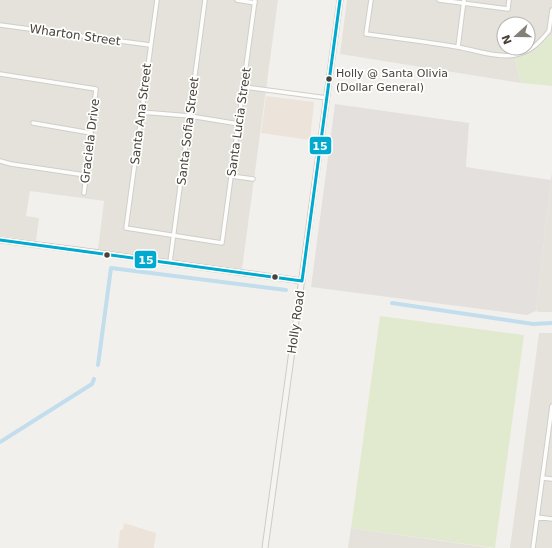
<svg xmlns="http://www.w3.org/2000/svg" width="552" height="548" font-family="'DejaVu Sans',sans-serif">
<rect width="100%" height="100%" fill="#f2f0ed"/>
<!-- residential -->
<path fill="#e5e2db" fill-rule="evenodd" d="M0,0H278L242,269L98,249L104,201L30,191L26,216L39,218L36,241L0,236Z
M347,0H552V35L549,36L538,48L533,52L515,59L521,83L340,54ZM504,24H528V48H504Z
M552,172V312H539L536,311Z
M539,333H552V548H510Z
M351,528L491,548H348Z"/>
<!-- commercial -->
<path fill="#ece4da" d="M266,96L314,102L310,140L261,133Z
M124,523L156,533L154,548H118L120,530H123Z"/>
<!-- industrial -->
<path fill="#e4e0dd" d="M335,104L469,123L466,167L551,180L536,311L527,315L311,287Z"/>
<!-- green -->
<path fill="#e1eacf" d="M551,35H552V86L521,83L515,59L533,52Z
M380,316L524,335L495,548L351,528Z"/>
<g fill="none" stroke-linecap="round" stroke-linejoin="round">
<!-- canal -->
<path stroke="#c2ddec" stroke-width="4" d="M392,303L533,324L552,323
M98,365L111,268L286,290
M0,442L92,384L94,379"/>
<!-- street casing -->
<g stroke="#d0cecb" stroke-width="5.5">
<path id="street" d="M157,0L126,228L222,243L255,0
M237,0L255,3
M371,0L366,34C396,38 427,42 457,47C476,50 496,58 515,55C531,52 540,42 549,31
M439,0L508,9L509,0
M0,25L150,45
M549,31L552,10
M458,47L464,0
M0,74L96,89L84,193
M244,87L327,98
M141,112L190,116L239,124
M33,123L91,133
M0,161L11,164L85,175
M231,176L253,179
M170,262L205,0
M542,478L552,479
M537,517L552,519
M533,548L552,406"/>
</g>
<!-- secondary casing -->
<g stroke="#d0ccc4" stroke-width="7">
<path id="secondary" d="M0,240L93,252L302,281
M265,548L340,0"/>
</g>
<!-- street -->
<use href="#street" stroke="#fdfdfc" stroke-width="3.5"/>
<!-- secondary -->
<use href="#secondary" stroke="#f6f4f0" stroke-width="5"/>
<!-- bus-1 casing -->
<g stroke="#fff" stroke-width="6">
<path id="bus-1" d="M0,240L302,281L340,0"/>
</g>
<!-- bus-1 -->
<use href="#bus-1" stroke="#00a9ce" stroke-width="3"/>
</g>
<!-- markers -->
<g fill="#484239" stroke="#fff" stroke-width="1.5">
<circle cx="329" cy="79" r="3.5"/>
<circle cx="107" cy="255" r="3.5"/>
<circle cx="275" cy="277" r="3.5"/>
</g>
<g text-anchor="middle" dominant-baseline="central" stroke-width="3.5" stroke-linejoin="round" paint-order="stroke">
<!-- bus labels -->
<g font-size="11" fill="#484239" stroke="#fff" text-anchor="start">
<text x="336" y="73">Holly @ Santa Olivia<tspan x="336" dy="14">(Dollar General)</tspan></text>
</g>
<!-- street labels -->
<g font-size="12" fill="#484239" stroke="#fff">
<text transform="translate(75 35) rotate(8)">Wharton Street</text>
<text transform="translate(141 114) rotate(-83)">Santa Ana Street</text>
<text transform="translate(239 122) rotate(-82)">Santa Lucia Street</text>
<text transform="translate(188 131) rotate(-83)">Santa Sofia Street</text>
<text transform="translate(90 141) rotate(-83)">Graciela Drive</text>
<text transform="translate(296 322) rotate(-82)">Holly Road</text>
</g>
</g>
<g stroke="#fff" stroke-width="1.5">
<rect x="309" y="136" width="23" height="19" rx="4" fill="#00a9ce"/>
<rect x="134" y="250" width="23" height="19" rx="4" fill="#00a9ce"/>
</g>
<g font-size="11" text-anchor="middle" font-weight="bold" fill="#fff">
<text x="320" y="150">15</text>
<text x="146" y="264">15</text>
</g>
<!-- north arrow -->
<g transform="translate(516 36) rotate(249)"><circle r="19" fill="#ffffff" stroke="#b6b3b0"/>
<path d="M0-3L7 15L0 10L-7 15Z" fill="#847f78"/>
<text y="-6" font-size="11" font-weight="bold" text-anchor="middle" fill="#484239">N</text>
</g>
</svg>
